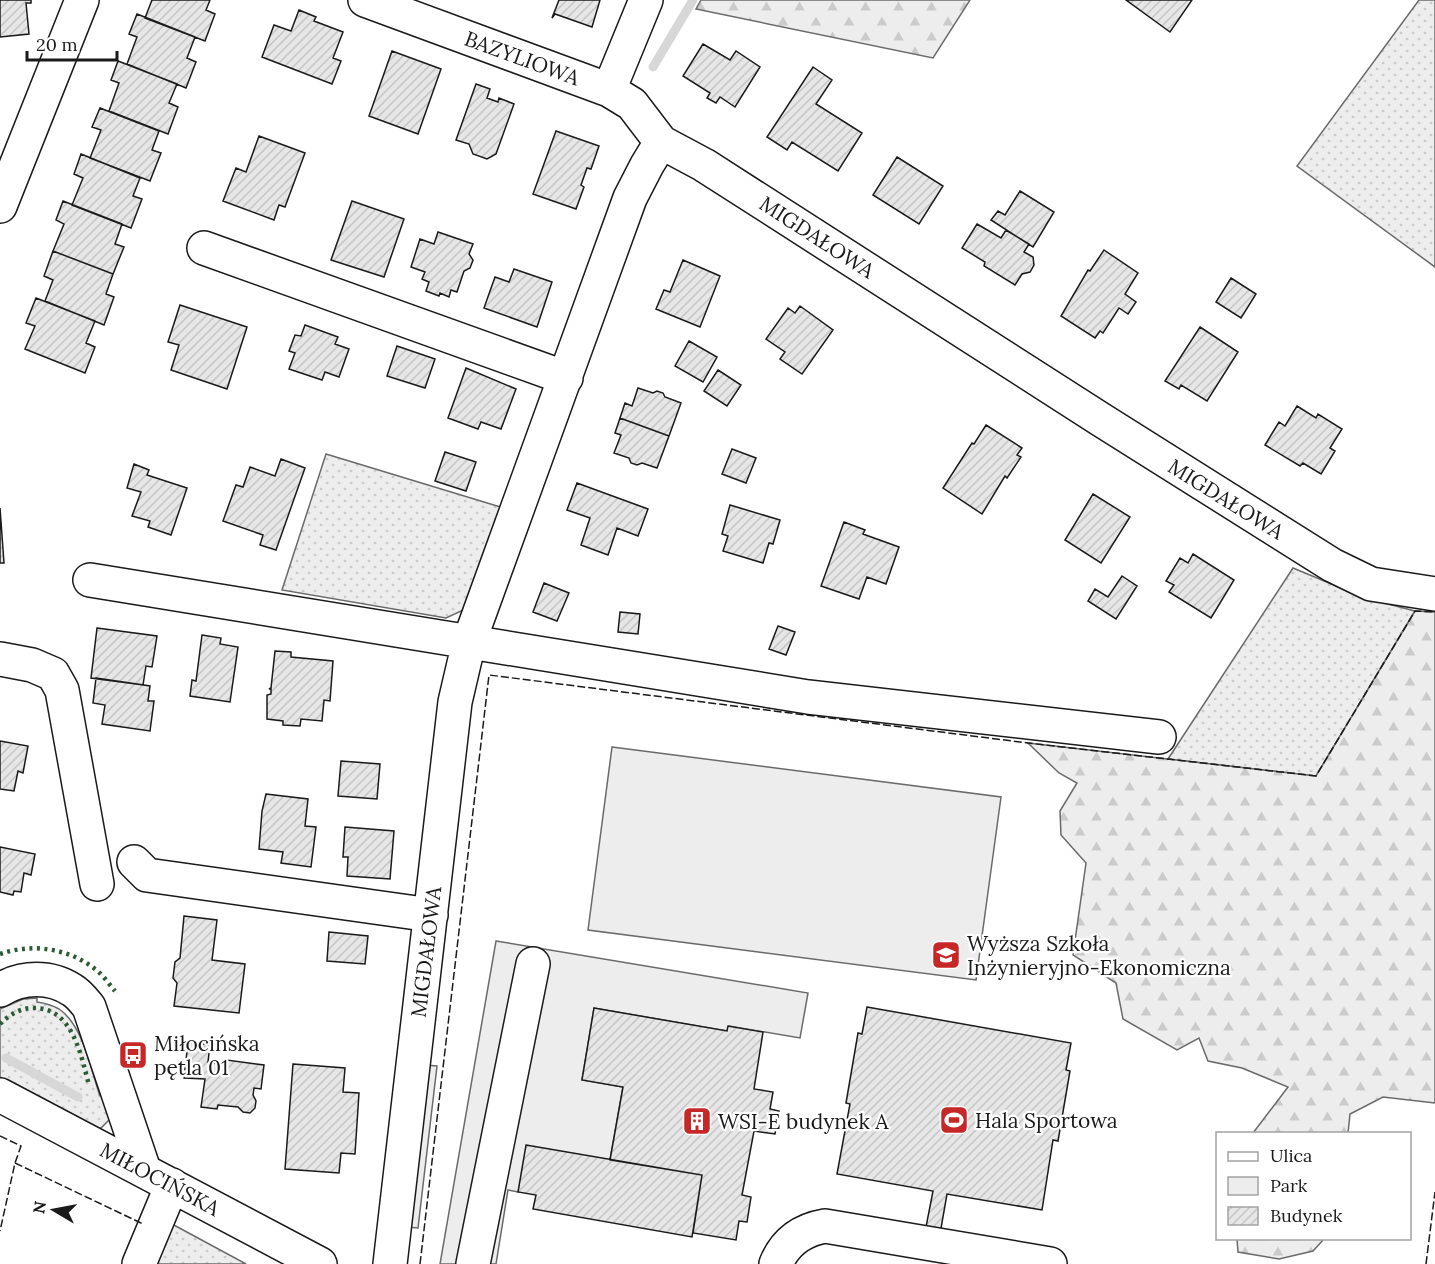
<svg xmlns="http://www.w3.org/2000/svg" width="1435" height="1264" font-family="Lora,serif">
<defs>
<pattern id="green-dots" width="8" height="8" patternUnits="userSpaceOnUse" patternTransform="scale(1.5)"><rect width="8" height="8" fill="#ededed"/><path d="M2 2h.1M6 6h.1" fill="none" stroke="#cbcbcb" stroke-width="1.8" stroke-linecap="round"/></pattern>
<pattern id="forest-firs" width="22" height="20" patternUnits="userSpaceOnUse" patternTransform="scale(1.5)"><rect width="22" height="20" fill="#ededed"/><path d="M5 1l3.5 6h-7zM16 11l3.5 6h-7z" fill="#cbcbcb"/></pattern>
<pattern id="building-hatch" width="6" height="6" patternUnits="userSpaceOnUse" patternTransform="scale(1.5)"><rect width="6" height="6" fill="#e6e6e6"/><path d="M-1 1l2-2M0 6l6-6M5 7l2-2" fill="none" stroke="#c5c5c5"/></pattern>
</defs>
<rect width="100%" height="100%" fill="#fff"/>
<!-- green -->
<path fill="url(#green-dots)" stroke="#6a6a6a" stroke-width="1.5" d="M1419,0H1435V267L1297,166Z
M326,454L507,509L470,607L446,618L282,590Z
M1293,568L1365,598L1415,611L1316,776L1168,759Z
M37,998V1002C44,1003 52,1005 59,1009C83,1025 91,1070 100,1096H104L109,1113V1120L101,1128L97,1129L11,1086L0,1077V1009L23,999Z
M172,1224L246,1264H155Z"/>
<!-- forest -->
<path fill="url(#forest-firs)" stroke="#6a6a6a" stroke-width="1.5" d="M701,0H970L933,58L696,9Z
M1415,611L1435,612V1103L1383,1097L1350,1114L1348,1133H1253L1288,1087L1242,1068L1208,1061L1199,1038L1177,1050L1123,1019L1116,983L1073,955L1086,863L1061,835L1060,811L1077,783L1059,773L1028,743L1316,776Z
M1237,1239V1238L1324,1239L1313,1251L1279,1259L1238,1252Z"/>
<!-- pitch -->
<path fill="#ededed" stroke="#6a6a6a" stroke-width="1.5" d="M612,747L1001,797L976,980L588,930Z
M496,941L808,993L800,1038L729,1026L727,1031L594,1008L582,1080L623,1087L610,1160L518,1192L508,1190L496,1264H440Z
M425,1065L437,1066L418,1228L406,1227Z"/>
<g fill="none" stroke-linecap="round" stroke-linejoin="round">
<!-- stream -->
<path stroke="#d7d7d7" stroke-width="9" d="M653,67L693,0
M6,1058L78,1097"/>
</g>
<!-- building -->
<path fill="url(#building-hatch)" stroke="#1a1a1a" stroke-width="1.5" d="M0,0H31V3H26L29,34L0,37Z
M152,0H210L206,10L215,14L205,41L145,18Z
M559,0H600L592,27L555,14L552,18Z
M1126,0H1192L1170,32Z
M299,10L316,17L314,21L343,32L333,58L341,61L332,84L262,57L274,25L291,31Z
M137,14L195,37L187,58L196,62L186,88L127,64L137,37L129,34Z
M703,44L730,60L736,51L760,67L735,107L720,97L716,103L707,98L710,93L683,76Z
M392,51L441,69L418,134L369,116Z
M118,61L177,84L169,103L178,107L168,134L109,111L119,83L111,80Z
M813,67L832,80L816,104L862,133L838,171L792,142L787,150L767,137Z
M476,84L490,89L487,98L498,102L499,98L514,104L496,154L487,159L473,154L469,144L456,140Z
M100,108L159,131L152,150L161,153L150,181L90,158L101,130L92,127Z
M556,131L599,146L591,169L587,168L581,185L584,187L576,209L533,194Z
M259,136L305,153L285,207L279,205L274,220L223,201L236,168L246,172Z
M81,154L140,178L133,196L142,199L131,228L72,205L83,178L74,174Z
M897,157L943,186L919,224L873,195Z
M1020,191L1054,212L1033,247L991,220L998,211L1005,215Z
M63,201L122,224L115,244L124,247L113,274L53,251L64,224L56,220Z
M352,201L404,219L384,277L331,260Z
M977,224L1001,238L1006,230L1029,244L1024,252L1033,257L1034,265L1030,272L1022,274L1015,285L984,266L985,262L962,248Z
M438,232L473,244L469,254L473,260L470,268L464,271L457,292L451,290L449,297L440,293L439,296L426,291L429,282L422,279L425,272L411,267L420,239L434,244Z
M1104,250L1138,273L1125,294L1136,302L1128,314L1119,308L1103,333L1100,331L1095,338L1061,316L1088,270L1090,271Z
M53,251L113,274L106,294L114,297L104,325L45,301L53,280L44,276Z
M683,260L720,276L700,327L656,309L664,290L670,292Z
M514,269L552,282L537,327L484,308L495,277L509,282Z
M1231,278L1256,294L1241,318L1216,302Z
M36,298L95,321L86,343L95,347L85,373L25,349L35,326L26,323Z
M180,305L247,327L227,389L171,370L179,345L168,342Z
M800,306L833,330L802,374L780,359L785,352L766,339L788,308L795,313Z
M305,325L338,337L335,344L349,349L339,377L325,372L322,380L289,369L295,353L289,351L295,335L301,336Z
M1200,327L1238,352L1207,401L1181,385L1179,389L1165,381Z
M689,341L717,357L703,382L675,366Z
M397,346L435,359L425,388L387,376Z
M466,368L516,389L501,429L481,422L478,429L448,418Z
M718,370L741,385L727,406L704,391Z
M638,388L653,393L657,391L663,393L665,397L681,403L669,436L620,418L625,403L632,406Z
M1297,406L1316,418L1318,414L1342,429L1330,448L1335,451L1321,474L1303,463L1300,466L1265,445L1279,422L1285,426Z
M620,418L669,436L657,468L642,463L637,465L631,463L629,458L614,453L621,435L615,433Z
M986,425L1022,448L1017,455L1021,457L1007,478L1005,476L982,514L943,488L972,443L974,444Z
M732,449L756,458L746,483L722,474Z
M445,452L476,462L466,491L435,481Z
M281,459L305,468L276,550L260,545L263,535L223,521L236,485L243,487L250,467L275,476Z
M134,464L149,470L147,475L187,488L171,535L148,527L150,521L132,516L141,492L127,488Z
M577,483L648,509L638,536L617,528L608,555L581,545L590,518L567,510Z
M1093,494L1130,517L1101,563L1065,540Z
M730,505L780,520L773,544L769,543L763,563L723,551L728,536L722,534Z
M0,508L4,563H0Z
M844,522L865,530L863,534L899,547L886,584L867,577L859,599L821,586Z
M1193,554L1234,580L1211,618L1169,592L1174,585L1166,581L1180,558L1188,563Z
M1122,576L1137,586L1116,619L1088,601L1095,589L1108,597Z
M544,583L569,593L557,621L533,612Z
M620,612L640,614L638,634L618,632Z
M778,626L795,632L786,655L769,649Z
M97,628L157,636L152,667L146,666L143,685L91,678Z
M202,635L221,638L220,644L238,647L230,702L190,696L192,680L196,681Z
M275,651L291,652V657L333,661L330,701L324,700L322,721L301,719L300,726L283,725V721L267,719V695L271,694V689H269L271,688Z
M96,678L150,686L148,701H154L150,731L102,724L105,705L93,703Z
M0,741L28,746L23,773L18,771L14,791L0,789Z
M341,761L380,764L377,799L338,796Z
M266,794L308,799L305,826L316,827L311,867L281,863L283,852L259,849L262,811Z
M345,827L394,831L390,879L347,876L348,857H343Z
M0,847L35,854L31,875L24,873L21,892L14,891L13,895L0,892Z
M184,916L217,920L212,960L245,964L239,1013L174,1006L177,983L173,978L175,962L180,958Z
M329,932L368,936L365,964L327,961Z
M867,1007L1071,1043L1066,1070L1070,1071L1058,1141L1053,1140L1042,1210L947,1194L940,1234L925,1232L933,1191L837,1174L850,1104L846,1103L858,1033L862,1034Z
M594,1008L727,1031L728,1026L763,1032L754,1089L773,1092L770,1109L779,1111L775,1134L754,1131L742,1195L751,1197L747,1222L739,1221L736,1240L693,1233L702,1175L610,1160L623,1087L582,1080Z
M188,1042L210,1045L208,1062L227,1065V1060L264,1065L261,1089L254,1088L253,1095L256,1101L255,1108L250,1113L243,1112L238,1107L218,1105L217,1109L201,1107L205,1079L184,1078Z
M293,1064L345,1068L343,1092L359,1093L355,1154L341,1153L339,1173L285,1169Z
M526,1145L702,1175L692,1237L533,1209L536,1195L518,1192Z"/>
<g fill="none" stroke-linecap="round" stroke-linejoin="round">
<!-- minor casing -->
<g stroke="#1a1a1a" stroke-width="36">
<path id="minor" d="M365,0L609,90L632,104L661,142L704,165L1100,419L1332,565L1371,584L1435,594
M609,90L646,0
M0,206L82,0
M204,248L566,378
M90,580L808,697L1159,737
M0,659L32,665L53,674L62,690L97,884
M134,862L147,875L431,915
M0,990C22,976 51,976 72,990C79,994 84,1001 89,1007L144,1170
M0,1095L320,1264
M139,1264L172,1185
M390,1264L455,702L469,642L630,198L647,165L661,142
M473,1264L533,964
M776,1264C785,1242 802,1230 825,1226L1050,1264"/>
</g>
<!-- minor -->
<use href="#minor" stroke="#fff" stroke-width="33"/>
<!-- hedge -->
<path stroke="#2b5a34" stroke-width="4.5" stroke-dasharray="3 4.5" stroke-linecap="butt" d="M0,954C32,943 68,948 95,969C103,975 109,984 115,991
M0,1024C9,1015 20,1008 33,1008C73,1007 81,1056 89,1085"/>
<!-- fence -->
<path stroke="#1a1a1a" stroke-width="1.5" stroke-dasharray="8 3" stroke-linecap="butt" d="M0,1136L21,1146L15,1163L0,1231
M15,1163L141,1223L140,1225
M420,1264L489,675L1028,743L1316,776L1415,611L1435,612
M1426,1264L1435,1192"/>
</g>
<!-- icons -->
<defs>
<g id="university-square" transform="scale(1.5)"><rect x="-9" y="-9" width="18" height="18" rx="4" fill="#c62828" stroke="#fff"/><path d="M0-5L7-2L0 1L-7-2ZM-4 1L0 2.5L4 1V4Q0 6-4 4Z" fill="#fff"/></g>
<g id="bus-square" transform="scale(1.5)"><rect x="-9" y="-9" width="18" height="18" rx="4" fill="#c62828" stroke="#fff"/><path d="M-5-6H5V4H4V6H2V4H-2V6H-4V4H-5ZM-3.5-4V0h7V-4ZM-3.5 1.2v1.5H-2V1.2ZM2 1.2v1.5H3.5V1.2Z" fill="#fff"/></g>
<g id="stadium-square" transform="scale(1.5)"><rect x="-9" y="-9" width="18" height="18" rx="4" fill="#c62828" stroke="#fff"/><path d="M0-5a6.5 5 0 1 0 0 10a6.5 5 0 1 0 0-10ZM-3.5-1.8h7v3.6h-7Z" fill="#fff"/></g>
<g id="building-square" transform="scale(1.5)"><rect x="-9" y="-9" width="18" height="18" rx="4" fill="#c62828" stroke="#fff"/><path d="M-4-6H4V6H1V3H-1V6H-4ZM-2.5-4.3h1.7v1.8h-1.7ZM.8-4.3h1.7v1.8H.8ZM-2.5-1h1.7V.8h-1.7ZM.8-1h1.7V.8H.8Z" fill="#fff"/></g>
</defs>
<g fill-rule="evenodd">
<use href="#university-square" x="946" y="955"/>
<use href="#bus-square" x="133" y="1055"/>
<use href="#stadium-square" x="954" y="1120"/>
<use href="#building-square" x="697" y="1121"/>
</g>
<g text-anchor="middle" dominant-baseline="central" stroke-width="4.5" stroke-linejoin="round" paint-order="stroke">
<!-- street labels -->
<g font-size="21" fill="#1a1a1a" stroke="#fff">
<text transform="translate(522 58) rotate(20)">BAZYLIOWA</text>
<text transform="translate(817 237) rotate(33)">MIGDAŁOWA</text>
<text transform="translate(1226 499) rotate(32)">MIGDAŁOWA</text>
<text transform="translate(426 952) rotate(-83)">MIGDAŁOWA</text>
<text transform="translate(160 1179) rotate(28)">MIŁOCIŃSKA</text>
</g>
<!-- poi labels -->
<g font-size="21" fill="#1a1a1a" stroke="#fff" text-anchor="start">
<text x="967" y="943">Wyższa Szkoła<tspan x="967" dy="24">Inżynieryjno-Ekonomiczna</tspan></text>
<text x="154" y="1043">Miłocińska<tspan x="154" dy="24">pętla 01</tspan></text>
<text x="975" y="1120">Hala Sportowa</text>
<text x="718" y="1121">WSI-E budynek A</text>
</g>
</g>
<!-- legend -->
<rect x="1216" y="1132" width="195" height="108" fill="#ffffff" stroke="#a3a3a3" stroke-width="1.5"/>
<rect x="1228" y="1152" width="30" height="9" fill="#ffffff" stroke="#a3a3a3" stroke-width="1.5"/>
<text x="1270" y="1162" font-size="18" fill="#1a1a1a">Ulica</text>
<rect x="1228" y="1177" width="30" height="18" fill="#ededed" stroke="#a3a3a3" stroke-width="1.5"/>
<text x="1270" y="1192" font-size="18" fill="#1a1a1a">Park</text>
<rect x="1228" y="1207" width="30" height="18" fill="url(#building-hatch)" stroke="#a3a3a3" stroke-width="1.5"/>
<text x="1270" y="1222" font-size="18" fill="#1a1a1a">Budynek</text>
<!-- north arrow -->
<g transform="translate(54 1210) rotate(280)" stroke="#ffffff" stroke-width="4.5" paint-order="stroke">
<path d="M0-4.5L10 22L0 15L-10 22Z" fill="#1a1a1a"/>
<text y="-9" font-size="16" font-weight="bold" text-anchor="middle" fill="#1a1a1a">N</text>
</g>
<!-- scale -->
<path d="M27 51v9h90v-9" fill="none" stroke="#1a1a1a" stroke-width="3"/>
<text x="36" y="51" font-size="18" fill="#1a1a1a" stroke="#ffffff" stroke-width="4.5" paint-order="stroke">20 m</text>
</svg>
